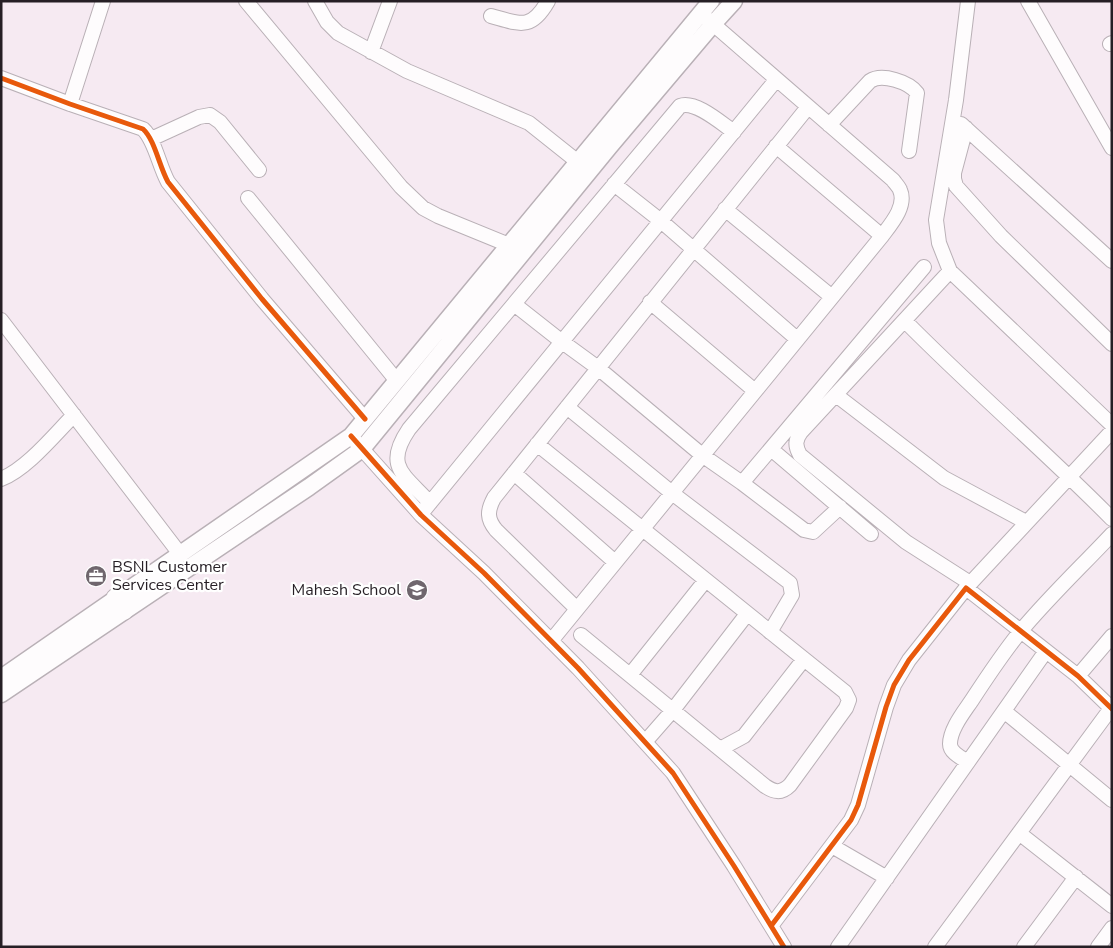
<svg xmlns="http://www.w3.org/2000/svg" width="1113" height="948" font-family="'Nunito Sans',sans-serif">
<rect width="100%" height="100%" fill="#f6eaf2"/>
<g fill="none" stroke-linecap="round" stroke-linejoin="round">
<!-- minor casing -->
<g stroke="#b9b0b6" stroke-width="16">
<path id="minor" d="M246,1L401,187L423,208L438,216L509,245
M315,1L327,22L338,33L407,71L529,123L578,162
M968,1L956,100L936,220L939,243L950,271L1112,425
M1028,1L1112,148
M491,16C520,24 531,31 548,1
M1110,44L1112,43
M371,52L390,1
M1,78L70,104L143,129C155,140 159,166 168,182L262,299L365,419
M70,104L103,1
M961,124L1112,261
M829,125L870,81C882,73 909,82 917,93L909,151
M966,128L954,173V179L956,186L1001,236L1112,344
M151,139L199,117L210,115L220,122L259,170
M776,146L882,236
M614,184L661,221L797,339
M248,198L397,381
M725,209L832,297
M950,271L801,432C795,440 795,446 800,455L906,542L970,583
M650,302L755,391
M514,304L561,341L598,368L702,455L742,483L804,530L813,532L840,507
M1,320L180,554
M905,321C972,389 1045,451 1112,519
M836,395L944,478L1026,522
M567,407L672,493L790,583L792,595L770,632
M355,441L421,515L484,573L578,668L673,773L734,866L784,947
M537,444L845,692L849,700L846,708L790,785C781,794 774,792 765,786L581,635
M771,449L871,534
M514,473L615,562
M1,479C27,469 55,434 74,415
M742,483L924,267
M430,503C405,475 383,467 409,429L680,106C695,100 721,123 734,132
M425,509L776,80
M966,588L1112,431
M577,609L496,530C487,519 487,511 494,498L808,107
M551,641L882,236C891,224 907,206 900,190C899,187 895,183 893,180L705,17
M630,675L705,581
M1078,676L1112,636
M1004,711L1112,800
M645,742L673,710L747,614
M720,749L744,736L804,659
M968,762C962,758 950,753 950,744C950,729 964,712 972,700C987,677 1003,653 1020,632C1048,598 1082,566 1112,534
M1019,833L1112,906
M832,846L887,878
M771,926L851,820L858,805L886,707L894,685L909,660L966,588L1078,676L1112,709
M838,947L1046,651
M935,947L1112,707
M1024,947L1076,877
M1098,947L1112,928"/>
</g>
<!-- major casing -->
<g stroke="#b9b0b6" stroke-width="19">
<path id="major" d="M1,678L351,436L711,1
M1,694L309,487L362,449L610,146L713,24L734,1"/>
</g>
<!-- highway casing -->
<g stroke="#b9b0b6" stroke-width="21">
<path id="highway" d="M116,598L124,610"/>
</g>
<!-- minor -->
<use href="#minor" stroke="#fefcfd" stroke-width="14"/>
<!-- major -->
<use href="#major" stroke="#fefcfd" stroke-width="16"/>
<!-- highway -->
<use href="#highway" stroke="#fefcfd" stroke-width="19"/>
<!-- cycleway casing -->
<g stroke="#fff" stroke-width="8">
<path id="cycleway" d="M1,78L70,104L143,129C155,140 159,166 168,182L262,299L365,419
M351,436L421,515L484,573L578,668L673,773L734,866L784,947
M771,926L851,820L858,805L886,707L894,685L909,660L966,588L1078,676L1112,709"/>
</g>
<!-- cycleway -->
<use href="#cycleway" stroke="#e8590c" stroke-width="5"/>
</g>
<!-- icons -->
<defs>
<g id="office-disc" transform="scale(1.125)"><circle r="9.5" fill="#6f666d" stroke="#fff"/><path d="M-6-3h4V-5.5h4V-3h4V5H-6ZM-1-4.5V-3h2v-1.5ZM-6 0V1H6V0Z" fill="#fff"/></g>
<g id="school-disc" transform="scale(1.125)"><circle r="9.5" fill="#6f666d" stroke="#fff"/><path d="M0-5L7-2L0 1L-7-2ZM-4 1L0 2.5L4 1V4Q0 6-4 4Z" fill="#fff"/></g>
</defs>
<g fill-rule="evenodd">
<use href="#office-disc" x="96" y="576"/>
<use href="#school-disc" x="417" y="590"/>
</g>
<g text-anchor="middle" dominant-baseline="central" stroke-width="4.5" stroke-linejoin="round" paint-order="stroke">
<!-- poi labels -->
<g font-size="16" fill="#261f25" stroke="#fff" text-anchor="start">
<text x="112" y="567">BSNL Customer<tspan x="112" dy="18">Services Center</tspan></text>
<text x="401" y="590" text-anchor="end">Mahesh School</text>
</g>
</g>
<!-- border -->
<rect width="1113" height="948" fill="none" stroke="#261f25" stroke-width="5"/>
</svg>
